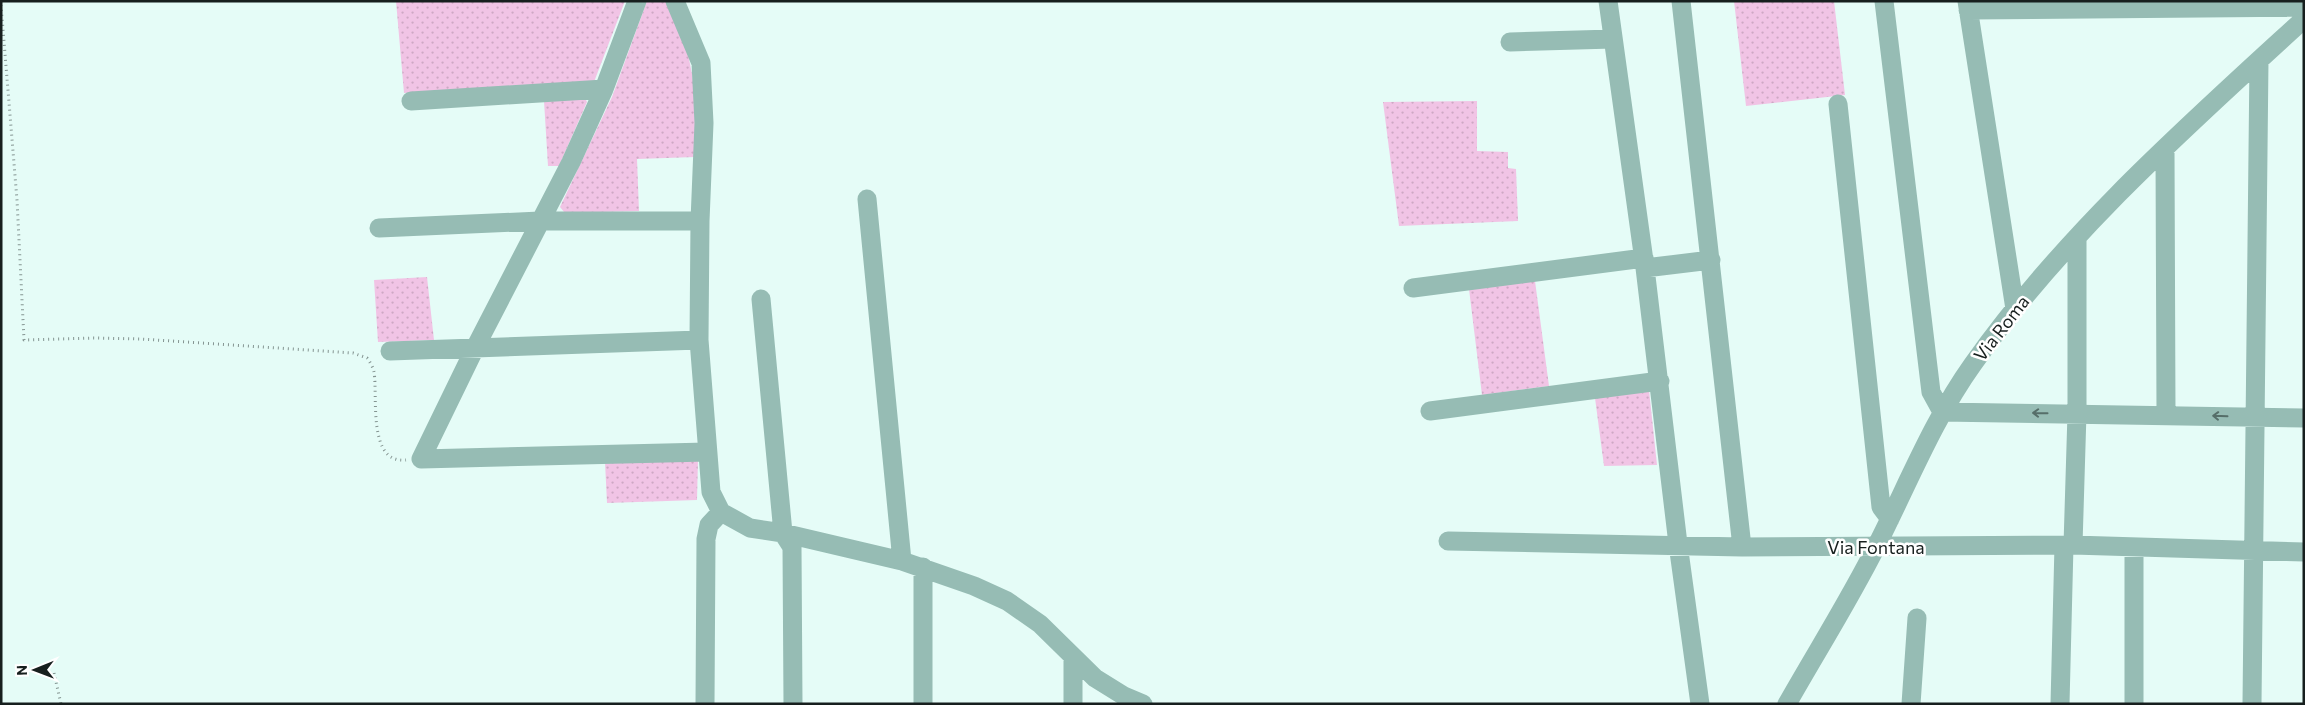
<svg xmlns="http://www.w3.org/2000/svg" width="2305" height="705" font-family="Commissioner,sans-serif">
<defs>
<pattern id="grass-dots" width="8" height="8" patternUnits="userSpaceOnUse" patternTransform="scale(1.25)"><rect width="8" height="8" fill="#f1c4e5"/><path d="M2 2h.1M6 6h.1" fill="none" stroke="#cea8c4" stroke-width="1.8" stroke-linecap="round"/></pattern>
</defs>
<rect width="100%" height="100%" fill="#e5fcf7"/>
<!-- grass -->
<path fill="url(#grass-dots)" d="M396,1H625L594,82L404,93Z
M647,1H668L688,54L692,74L695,95V157L637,159L639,211L565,213L560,207L612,97Z
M1734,1H1834L1845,95L1746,106Z
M585,98L587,102L559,166H548L544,101Z
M1477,101V151L1508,152V168L1516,169L1518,221L1399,226L1383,102Z
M427,277L434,340L378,342L374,280Z
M1535,281L1549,386L1482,395L1469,289Z
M1649,390L1657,465L1604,466L1595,398Z
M698,459L697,500L607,503L605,462Z"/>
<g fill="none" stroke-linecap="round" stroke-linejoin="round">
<!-- path -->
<path stroke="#849491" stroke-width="3" stroke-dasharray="1 4" stroke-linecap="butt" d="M1,5L17,200L24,340L94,338L141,339L353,353L367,358C370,362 373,367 374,372C378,396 367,464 406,460
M54,673L61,704"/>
<!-- minor -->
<path stroke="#96bcb4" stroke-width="19" d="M637,1L604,89L571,162L475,348L421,459L707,452
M675,1L701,63L704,123L700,221L699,340L711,492L721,512L750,528L783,533L902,561L974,586L1007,601L1040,624L1095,678L1124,696L1143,704
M1608,1L1645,268L1678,544L1700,704
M1681,1L1742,547
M1884,1L1931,392L1942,412L2304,418
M1967,1L2015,309
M1968,10L2304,7
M1510,42L1613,39
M411,101L604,89
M1838,104L1881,507L1890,519
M2165,150L2166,414
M867,199L902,561
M379,228L540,221H700
M1645,268L1711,260
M1413,288L1644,258
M761,299L783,533L792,547L793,704
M390,351L699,340
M1430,411L1660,381
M1448,541L1742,547L2073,545L2304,552
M2073,545L2077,413V239
M923,567V704
M705,704L706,539L709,525L721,512
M1073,704V658
M1787,704C1817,651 1850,599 1877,545C1908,484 1933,420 1973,364C2065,234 2187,126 2304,19
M1911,704L1917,618
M2060,704L2064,545
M2134,704V548
M2252,704L2259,60"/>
</g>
<!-- one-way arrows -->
<defs><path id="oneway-shaft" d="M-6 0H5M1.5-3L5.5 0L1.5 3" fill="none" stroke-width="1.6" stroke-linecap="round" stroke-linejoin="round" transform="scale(1.25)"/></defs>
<g stroke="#566e69">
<use href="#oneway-shaft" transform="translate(2040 413) rotate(-179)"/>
<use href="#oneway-shaft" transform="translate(2220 416) rotate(-178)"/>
</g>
<g text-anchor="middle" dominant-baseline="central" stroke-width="5" stroke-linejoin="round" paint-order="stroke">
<!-- street labels -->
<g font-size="18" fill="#171f1e" stroke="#fff">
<text transform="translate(2001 328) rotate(-52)">Via Roma</text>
<text x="1876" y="547">Via Fontana</text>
</g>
</g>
<!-- border -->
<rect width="2305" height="705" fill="none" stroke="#171f1e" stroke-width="5"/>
<!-- north arrow -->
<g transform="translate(35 670) rotate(269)" stroke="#ffffff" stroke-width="4" paint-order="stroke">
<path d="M0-4L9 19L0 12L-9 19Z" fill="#171f1e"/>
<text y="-8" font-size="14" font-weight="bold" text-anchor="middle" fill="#171f1e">N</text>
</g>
</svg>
